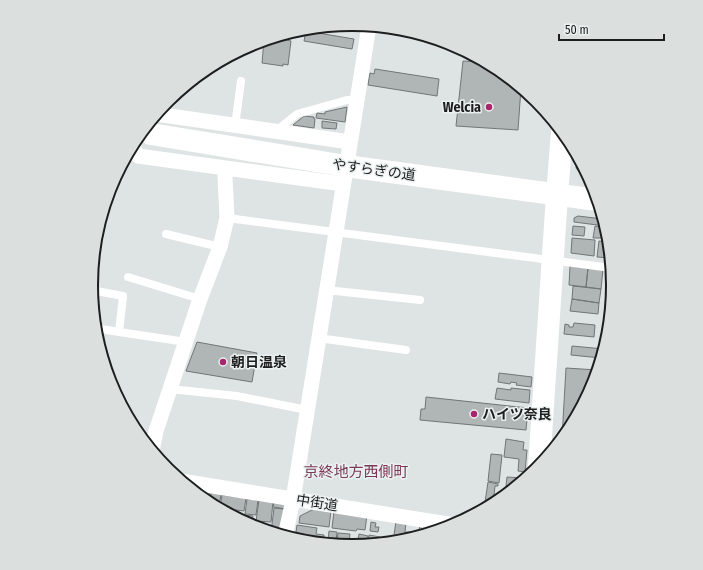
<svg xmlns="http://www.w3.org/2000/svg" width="703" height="570" font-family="'Fira Sans Condensed','Noto Sans JP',sans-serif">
<rect width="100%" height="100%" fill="#dee4e3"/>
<!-- building -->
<path fill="#b0b5b5" stroke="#717575" d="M306,31L354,39L352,49L304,41Z
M278,36L287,37V40L291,41L288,65L283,64V66L262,63L264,40Z
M463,61L485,62L497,68L521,88L518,130L456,126Z
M375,69L439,79L437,96L368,85L370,73L374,74Z
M347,107L345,122L316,118L317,113L325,114V112Z
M304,116L314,117V119H315L314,128L293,125Z
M322,121L337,123L336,129L322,128Z
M577,163L581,164L586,174L580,173L576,168Z
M578,216L603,219L605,226L574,222V218Z
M573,226L585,227L584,236L572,235Z
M595,226L606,228L608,238H593Z
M572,238L595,240L594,256L571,253Z
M599,241L608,242L610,258L597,257Z
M570,266L588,268L586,287L569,285Z
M588,268L603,269L601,289L586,287Z
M573,286L601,289L599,303L572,299Z
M572,299L599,303L598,314L570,311Z
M606,302L611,303L607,336L603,335Z
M574,323L595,325L594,337L564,334L565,324L569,325V327H573Z
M197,342L257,353L252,382L186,371Z
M572,346L604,349L601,358L571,355Z
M566,368L597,370L593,385L568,430L562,438Z
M499,373L532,377L531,387L516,385L517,383L511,382L510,384L498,382Z
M497,388L511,390V388L530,390L529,403L495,399Z
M426,397L528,408L526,430L420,420L421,409H425Z
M506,439L524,442L523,450H527L525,472L518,471L519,459L504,457Z
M491,454L502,455L499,483L488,481Z
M507,477L523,478L522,481L505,495Z
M488,482L498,484V486H495L494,495H497L496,502L484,509Z
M202,492L210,493L209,503L201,498Z
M211,493L221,494L219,508L210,504Z
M222,495L246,498L244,511L220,508Z
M247,499L258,500L256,515L245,514Z
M259,500L273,502L271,522L256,521Z
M274,502L286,503V509L273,507Z
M274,508L284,509L281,535L271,532Z
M314,509L331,511L329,527L299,523L300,516Z
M334,511L367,515L365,530L357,529L356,531L332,528Z
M231,514L253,516L252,521L241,519V520L231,515Z
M396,521L406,523L404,541L393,542Z
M371,522L376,523L375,527H379L378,532L370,531Z
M253,523L263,524L262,529H264V530L253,526Z
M297,525L317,528L316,534L324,535L323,543L295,539Z
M420,525L437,527V531L418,536Z
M329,531L337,532L336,542L328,541Z
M406,532H412L411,538L405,540Z
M338,533L350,534L349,543L337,541Z
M359,534L368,536L367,544L352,546V540H358Z
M369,535L380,537L379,543L368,544Z"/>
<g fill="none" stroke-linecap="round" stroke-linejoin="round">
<!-- lane -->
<path stroke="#fff" stroke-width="8" d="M235,126L241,81
M276,131L297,114L347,100H357
M227,218L611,268
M166,234L220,247
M128,277L200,299
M91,290L123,296L119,332L186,342
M326,290L420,300
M95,328L119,332
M318,338L406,350
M170,389L237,396L307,410"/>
<!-- street -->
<path stroke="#fff" stroke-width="15" d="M156,114L350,142
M132,146L138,156L343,184
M152,451L156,431L200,299L220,247L227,218L225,177L226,168
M181,481L454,525
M285,536L293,500L369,26"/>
<!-- secondary -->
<path stroke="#fff" stroke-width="22" d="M151,134L346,166L597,200
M539,466L557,195L562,132"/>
</g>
<!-- markers -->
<g fill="#a9246d" stroke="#ebf1f0" stroke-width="1.5">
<circle cx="489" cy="107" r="4"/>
<circle cx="223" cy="362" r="4"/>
<circle cx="474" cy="414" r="4"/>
</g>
<g text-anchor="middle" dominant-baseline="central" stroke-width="3" stroke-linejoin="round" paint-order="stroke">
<!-- poi labels -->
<g font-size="14" font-weight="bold" fill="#1d1f1f" stroke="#ebf1f0" text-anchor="start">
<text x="481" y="107" text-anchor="end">Welcia</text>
<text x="231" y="362">朝日温泉</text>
<text x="482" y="414">ハイツ奈良</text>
</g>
<!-- street labels -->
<g font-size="14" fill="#1d1f1f" stroke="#ebf1f0">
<text transform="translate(374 170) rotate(8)">やすらぎの道</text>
<text transform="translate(317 503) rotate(9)">中街道</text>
</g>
<!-- neighbourhood labels -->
<g font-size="15" fill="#7b3958" stroke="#ebf1f0">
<text x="356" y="472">京終地方西側町</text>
</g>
</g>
<!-- crop -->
<path d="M0 0H703V570H0ZM98 285a254 254 0 1 1 508 0a254 254 0 1 1-508 0Z" fill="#dbe0df" fill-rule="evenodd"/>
<path fill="none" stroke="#1d1f1f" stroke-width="2" d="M98 285a254 254 0 1 1 508 0a254 254 0 1 1-508 0Z"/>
<!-- scale -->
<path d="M559 34v6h105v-6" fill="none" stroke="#1d1f1f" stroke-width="2"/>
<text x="565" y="34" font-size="12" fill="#1d1f1f" stroke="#ebf1f0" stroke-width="3" paint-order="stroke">50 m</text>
</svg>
